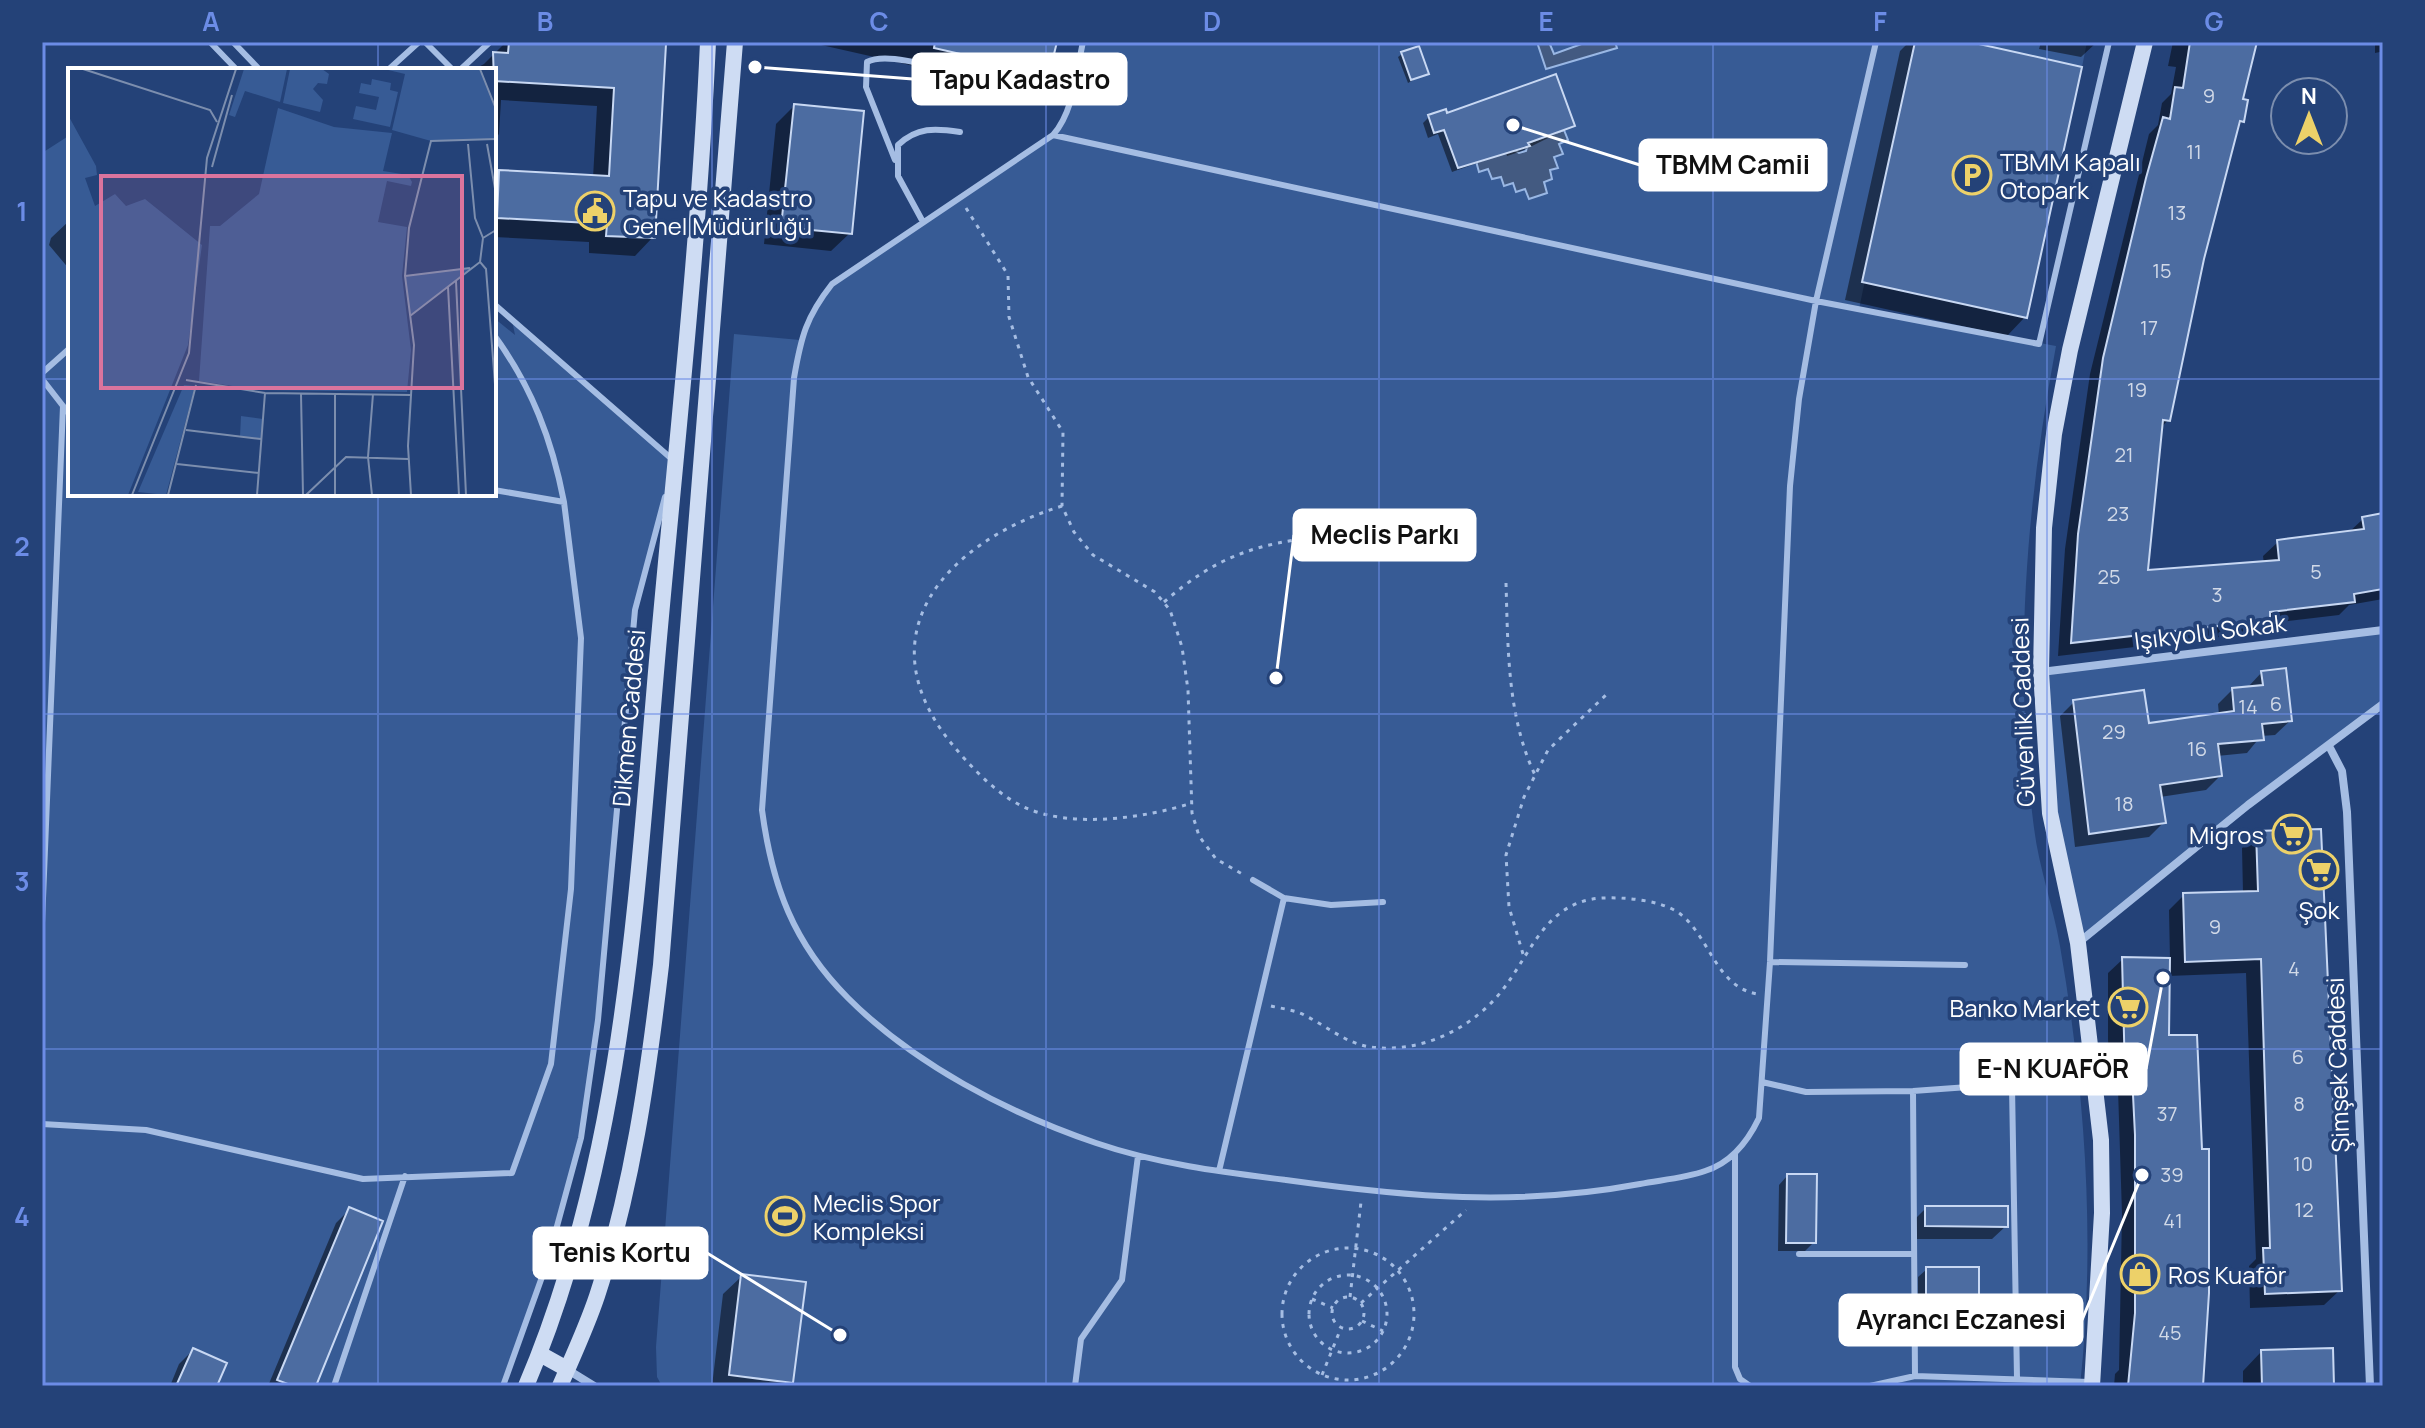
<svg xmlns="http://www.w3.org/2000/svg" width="2425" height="1428" font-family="Manrope,sans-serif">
<rect width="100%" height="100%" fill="#244278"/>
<!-- green -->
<path fill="#375b95" d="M1083,42H1915L1859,309L2056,346C2026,506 2013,666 2034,828C2039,868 2053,906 2060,946C2085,1090 2096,1241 2080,1386H662L657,1377L656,1347L734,334L800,340L832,284L1053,135L1063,124Z
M1971,42H2087L2082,67Z
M70,135V494H494V318L515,335L512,320L675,462L635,610L598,1020L581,1138L547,1263L503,1386H42V153Z
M2383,630V704L2078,943L2064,890L2041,672Z"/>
<!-- water -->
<path fill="#435a81" stroke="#99b7e4" stroke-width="2" d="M1537,42H1549L1554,54L1587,42H1615L1617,48L1546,69Z
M1564,130L1568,140L1559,144L1563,154L1554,157L1558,168L1550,170L1552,179L1544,182L1547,193L1529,199L1525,189L1516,192L1513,183L1504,186L1501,177L1492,179L1488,169L1479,172L1476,161L1512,149L1519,153L1526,151L1528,143Z"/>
<!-- shadow -->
<path fill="#0007" d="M506,42L664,46L653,237L635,256L589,253V242L494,237V172L593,178L597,106L501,100L499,134L494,140V70H473L484,64Z
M808,42H1055L1047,73L1029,92Z
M1909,42H1961L2025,317L2007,336L1845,300L1900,51Z
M2041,42H2097L2081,57L2039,49Z
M2173,42H2253L2241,101L2243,121L2236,127L2202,258L2168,420L2160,429L2146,572L2264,564L2263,556L2278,542L2348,533L2363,519L2383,515V599L2349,605L2339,615L2263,624L2254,633L2058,656L2065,549L2090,374L2149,134L2158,125L2162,103L2171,94L2176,67L2168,66Z
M2375,42H2383V86L2380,52L2375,53Z
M1402,54L1426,73L1408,83L1398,57Z
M794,106L850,233L831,251L764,244L776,124Z
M1446,115L1572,126L1522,151L1507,156L1506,153L1452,172L1438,134L1428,138L1423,123L1429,117Z
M70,220V270L49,245L51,238Z
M2262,672L2290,721L2275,735L2261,736L2247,753L2217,756L2220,776L2206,790L2160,797L2164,822L2149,837L2075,847L2060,716L2074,702L2147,726L2219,715L2218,704L2232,690L2248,687Z
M2257,833L2340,1290L2324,1305L2250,1308L2249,1266L2256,1259L2246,973L2168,976L2167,1037L2201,1386H2114L2115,1374L2119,1370L2122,1214L2118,1089H2111L2108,1039V973L2123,959L2170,960L2169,910L2184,895L2243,893L2242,848Z
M1787,1176L1814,1242L1805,1251H1778L1779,1185Z
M1926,1208L2006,1226L1992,1239H1912V1222Z
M350,1209L313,1386H268L336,1223Z
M1927,1269L1977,1322L1968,1331H1918V1277Z
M742,1276L791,1382L787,1386H712L723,1294Z
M193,1350L215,1386H170L179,1364Z
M2261,1352L2332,1386H2243V1371Z"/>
<!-- building -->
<path fill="#4c6ca1" stroke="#c8d8f3" stroke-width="2" d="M509,42L666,44L655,238L606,236L607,224L497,218L499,170L609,176L614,88L494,81L493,52L508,53Z
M935,42H1057L1049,74L934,48Z
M1915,42H1970L2082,67L2027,318L1862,282Z
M2190,42H2257L2243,99L2248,100L2244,122L2240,121L2204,259L2170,421L2163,420L2148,570L2279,560L2277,540L2364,529L2362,517L2383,513V589L2354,594L2355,602L2270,612V620L2071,643L2078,534L2103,358L2146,178L2163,117L2170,119L2175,87L2183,88Z
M1419,46L1429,74L1411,80L1401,52Z
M1556,74L1575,126L1528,143L1530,146L1458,168L1444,130L1434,133L1428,115L1446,109L1447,113Z
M794,104L864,111L852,234L781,227Z
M2286,668L2292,721L2262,724L2264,740L2218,744L2222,776L2160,785L2166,823L2089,834L2073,700L2144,690L2149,723L2234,711L2232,688L2263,685L2261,671Z
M2321,829L2342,1291L2265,1294L2263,1248H2270L2261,959L2185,962L2183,893L2258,891L2256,831Z
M2122,957L2170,958L2169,1035H2197L2202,1149H2209V1293L2203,1386H2128L2135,1313V1135L2132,1075H2125Z
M1787,1174H1817L1816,1243H1786Z
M1925,1206H2008V1227L1925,1226Z
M349,1207L383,1221L316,1386H293L277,1380Z
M1926,1267H1979V1323H1926Z
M741,1274L806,1282L793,1383L729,1375Z
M193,1348L227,1363L217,1386H176Z
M2333,1348L2334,1386H2262L2261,1350Z"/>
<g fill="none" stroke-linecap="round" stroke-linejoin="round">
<!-- path -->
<path stroke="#a5bde3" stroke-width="3" stroke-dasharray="4 6" stroke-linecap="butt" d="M966,208L1008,275L1009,317L1028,377L1063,432L1062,506L1074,532L1093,555L1155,592L1170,610L1182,647L1188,690L1192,813L1199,836L1216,859L1244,875
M1062,506C949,541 862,632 951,743C970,766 996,794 1024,807C1071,829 1145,818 1192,803
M1506,583C1508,647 1507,716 1535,775
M1164,602C1217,556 1255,544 1324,536
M1523,954L1509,907L1506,855L1524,797L1548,750L1608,693
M1271,1006C1283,1009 1296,1010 1306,1016C1328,1027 1347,1044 1371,1047C1421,1054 1474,1028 1504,988C1532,951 1547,901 1602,898C1625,897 1660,900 1679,913C1710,936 1715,986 1757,994
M1282 1314a66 66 0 1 1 132 0a66 66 0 1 1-132 0Z
M1309 1314a39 39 0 1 1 78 0a39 39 0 1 1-78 0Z
M1332 1313a16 16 0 1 1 32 0a16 16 0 1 1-32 0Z
M1350,1297L1361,1202
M1312,1299L1333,1308
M1361,1303L1466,1210
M1362,1321L1383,1331
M1322,1375L1341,1328"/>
<!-- lane -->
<path stroke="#a5bde3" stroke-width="6" d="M210,42L237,70
M233,42L260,70
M425,42L453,70
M1083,42C1076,73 1074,111 1053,135L832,284C806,317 801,337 794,378L762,810C772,885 793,943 848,998C914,1064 1008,1113 1096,1143C1157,1164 1222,1172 1286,1180C1408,1197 1517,1207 1640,1184C1661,1180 1685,1178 1705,1171C1731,1163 1748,1141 1759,1118L1770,962L1790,486L1799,399L1816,301L1876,42
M388,70L419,42
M460,70L490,42
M1053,135L1816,301L2039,344L2109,42
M895,160L866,87L867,62C889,50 948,72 973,78
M923,222L898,176V145C917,127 935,128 960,132
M494,304L673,460
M494,335C532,387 552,440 564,502
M42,373L70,348
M42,379L70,415
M1253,880L1284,898
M42,923L63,406
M1770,962L1965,965
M1762,1082L1806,1092L1913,1091L2093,1078
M2012,1086L2017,1378
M1913,1091L1915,1376
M42,1124L146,1130L363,1179L512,1173L551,1064L571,889L581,638L564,502L494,490
M1735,1154V1367L1740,1379L1750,1386
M1219,1171L1284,898L1331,905L1383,902
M1799,1254H1914
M334,1386L405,1176
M503,1386L547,1263L581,1138L598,1020L635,610L665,497
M1075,1386L1081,1339L1122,1280L1138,1156
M1870,1386L1915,1376L2089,1382"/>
<!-- street -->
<path stroke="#a5bde3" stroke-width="8" d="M2041,672L2383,630
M2329,746L2342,771L2347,812L2370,1386
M2078,943L2248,805L2383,704
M568,1370L594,1386"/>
<!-- secondary -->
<path stroke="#cedcf3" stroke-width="16" d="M540,1354L567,1369
M526,1386C625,1153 636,897 658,649C676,447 699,244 708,42
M560,1386C573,1356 587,1326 597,1296C632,1189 648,1077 661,965L735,42
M2092,1386L2102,1213L2101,1140L2078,943L2050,813L2041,672L2044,528L2054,434L2070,350L2145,42"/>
</g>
<!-- grid -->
<path fill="none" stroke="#6c8ce6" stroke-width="2" stroke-opacity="0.55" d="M378,42V70M712,42V1386M1046,42V1386M1379,42V1386M1713,42V1386M2047,42V1386M42,379H70M494,379H2383M378,494V1386M42,714H2383M42,1049H2383"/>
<!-- icons -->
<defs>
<g id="parking-ring" transform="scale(2)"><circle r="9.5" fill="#244278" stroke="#edd169" stroke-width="1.5"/><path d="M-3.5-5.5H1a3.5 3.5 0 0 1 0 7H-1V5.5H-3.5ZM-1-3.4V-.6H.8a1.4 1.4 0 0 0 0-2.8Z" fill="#edd169"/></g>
<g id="civic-ring" transform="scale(2)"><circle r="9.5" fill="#244278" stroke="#edd169" stroke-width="1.5"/><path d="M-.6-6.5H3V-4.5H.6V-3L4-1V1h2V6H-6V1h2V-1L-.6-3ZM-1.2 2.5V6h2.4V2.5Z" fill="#edd169"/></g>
<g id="supermarket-ring" transform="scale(2)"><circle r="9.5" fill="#244278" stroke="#edd169" stroke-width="1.5"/><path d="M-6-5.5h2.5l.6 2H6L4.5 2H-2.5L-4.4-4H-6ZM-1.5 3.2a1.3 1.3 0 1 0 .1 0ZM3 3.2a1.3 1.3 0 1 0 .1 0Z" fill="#edd169"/></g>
<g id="stadium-ring" transform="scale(2)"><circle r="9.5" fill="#244278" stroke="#edd169" stroke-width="1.5"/><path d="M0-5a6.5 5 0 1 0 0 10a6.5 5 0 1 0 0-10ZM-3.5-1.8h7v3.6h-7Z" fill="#edd169"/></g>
<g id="shop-ring" transform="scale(2)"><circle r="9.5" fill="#244278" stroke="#edd169" stroke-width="1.5"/><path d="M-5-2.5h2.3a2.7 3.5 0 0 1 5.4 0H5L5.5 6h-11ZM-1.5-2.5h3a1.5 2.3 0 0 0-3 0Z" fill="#edd169"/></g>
</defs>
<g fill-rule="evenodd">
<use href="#parking-ring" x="1972" y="175"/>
<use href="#civic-ring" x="595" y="211"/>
<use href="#supermarket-ring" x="2292" y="834"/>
<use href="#supermarket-ring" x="2319" y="870"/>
<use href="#supermarket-ring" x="2128" y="1007"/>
<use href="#stadium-ring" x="785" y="1216"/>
<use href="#shop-ring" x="2140" y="1274"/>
</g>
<g text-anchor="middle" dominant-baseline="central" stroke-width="7" stroke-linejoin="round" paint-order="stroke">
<!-- number labels -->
<g font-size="20" fill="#d2dae8">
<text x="2209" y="95">9</text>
<text x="2194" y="151">11</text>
<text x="2177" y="212">13</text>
<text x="2162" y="270">15</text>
<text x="2149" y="327">17</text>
<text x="2137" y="389">19</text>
<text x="2124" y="454">21</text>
<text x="2118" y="513">23</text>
<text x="2316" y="571">5</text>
<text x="2109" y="576">25</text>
<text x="2217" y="594">3</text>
<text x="2276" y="703">6</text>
<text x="2248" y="706">14</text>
<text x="2114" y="731">29</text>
<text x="2197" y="748">16</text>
<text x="2124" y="803">18</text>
<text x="2215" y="926">9</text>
<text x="2294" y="968">4</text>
<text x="2298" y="1056">6</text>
<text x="2299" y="1103">8</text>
<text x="2167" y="1113">37</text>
<text x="2303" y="1163">10</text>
<text x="2172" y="1174">39</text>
<text x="2304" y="1209">12</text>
<text x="2173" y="1220">41</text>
<text x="2170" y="1332">45</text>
</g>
<!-- poi labels -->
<g font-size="24" fill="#fff" stroke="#244278" text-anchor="start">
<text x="2000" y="161">TBMM Kapalı<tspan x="2000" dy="28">Otopark</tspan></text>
<text x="623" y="197">Tapu ve Kadastro<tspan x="623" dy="28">Genel Müdürlüğü</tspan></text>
<text x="2264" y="834" text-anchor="end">Migros</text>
<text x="2319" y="909" text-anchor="middle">Şok</text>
<text x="2100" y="1007" text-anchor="end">Banko Market</text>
<text x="813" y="1202">Meclis Spor<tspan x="813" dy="28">Kompleksi</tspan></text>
<text x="2168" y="1274">Ros Kuaför</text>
</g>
<!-- street labels -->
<g font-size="24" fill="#fff" stroke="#244278">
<text transform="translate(2210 631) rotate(-7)">Işıkyolu Sokak</text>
<text transform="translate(2022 712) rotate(-92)">Güvenlik Caddesi</text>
<text transform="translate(628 718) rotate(-85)">Dikmen Caddesi</text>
<text transform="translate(2337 1065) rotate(-92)">Şimşek Caddesi</text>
</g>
</g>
<!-- overview -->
<g transform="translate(68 68)">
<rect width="428" height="428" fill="#244278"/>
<path d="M176,1H219L212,34L177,23L167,49L161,47ZM222,1H254L261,6L259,16L250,15L245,21L255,32L252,44L215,35ZM316,1H412L428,41V71L363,73L324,62L337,6ZM304,11L323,15L322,22L330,24L322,59L285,51L288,38L308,42L311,29L291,25L293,15L303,17ZM210,40L266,59L324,65L315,103L340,107L344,114L343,118L319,113L310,154L339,159L334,208L343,282L339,324L192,322L131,313L142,158H152L191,126ZM0,47L28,98L29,107L17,110L27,138L47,126L58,138L77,131L134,177L120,277L60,427H0ZM405,199L342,248L337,208ZM116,317L127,318L98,427L70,424ZM173,348L195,351L193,371L172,369Z" fill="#375b95"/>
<path fill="none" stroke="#7c8eae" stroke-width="2" d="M15,1L142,42L149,54M412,1L428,41M400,76L407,150L415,170M419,76L428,126M144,99L164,27M428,162L415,170L412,194L418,201L428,329M337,208L402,200M388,213L398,427M380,219L391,427M342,248L412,194M118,312L197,325L343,327M233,326L235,427M118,362L193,371M109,396L191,405M64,427L121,285L139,90L168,1M100,427L128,317M189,427L197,325M238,427L278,389L340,391M267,427V326M304,427L300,389L305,326M343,427L340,378L346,277L337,208L341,160L363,73L428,71"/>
<path fill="#da749d" fill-opacity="0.15" stroke="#da749d" stroke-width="4" d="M33,108H394V320H33Z"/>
<rect width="428" height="428" fill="none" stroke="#fff" stroke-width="4"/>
</g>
<!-- callouts -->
<path fill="none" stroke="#fff" stroke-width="3" d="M755 67L913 79M1513 125L1640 165M1276 678L1294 535M2163 978L2146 1069M840 1335L707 1253M2142 1175L2082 1320"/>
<g fill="#fff" stroke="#244278" stroke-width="3">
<circle cx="755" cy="67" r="8"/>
<circle cx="1513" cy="125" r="8"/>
<circle cx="1276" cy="678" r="8"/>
<circle cx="2163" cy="978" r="8"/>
<circle cx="840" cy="1335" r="8"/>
<circle cx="2142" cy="1175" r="8"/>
</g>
<g fill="#fff" stroke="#fff" stroke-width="3">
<rect x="913" y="54" width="213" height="50" rx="8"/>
<rect x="1640" y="140" width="186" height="50" rx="8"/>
<rect x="1294" y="510" width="181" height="50" rx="8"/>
<rect x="1961" y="1044" width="185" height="50" rx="8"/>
<rect x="534" y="1228" width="173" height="50" rx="8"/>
<rect x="1840" y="1295" width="242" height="50" rx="8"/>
</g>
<g font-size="26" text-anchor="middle" font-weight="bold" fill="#111">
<text x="1020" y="89">Tapu Kadastro</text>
<text x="1733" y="174">TBMM Camii</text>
<text x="1385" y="544">Meclis Parkı</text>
<text x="2053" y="1078">E-N KUAFÖR</text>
<text x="620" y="1262">Tenis Kortu</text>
<text x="1961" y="1329">Ayrancı Eczanesi</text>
</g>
<!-- border -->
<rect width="2425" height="1428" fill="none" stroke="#244278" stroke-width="88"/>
<!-- north arrow -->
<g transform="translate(2309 116)"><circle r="38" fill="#244278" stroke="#7c8eae" stroke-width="2"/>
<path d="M0-6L14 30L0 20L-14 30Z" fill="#edd169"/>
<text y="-12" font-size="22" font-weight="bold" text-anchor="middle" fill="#ffffff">N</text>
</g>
<rect x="44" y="44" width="2337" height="1340" fill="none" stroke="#6c8ce6" stroke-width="3"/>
<g font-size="26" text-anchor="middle" font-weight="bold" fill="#6c8ce6">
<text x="211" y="31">A</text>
<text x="545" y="31">B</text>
<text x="879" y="31">C</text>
<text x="1212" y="31">D</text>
<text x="1546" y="31">E</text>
<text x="1880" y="31">F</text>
<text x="2214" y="31">G</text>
<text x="22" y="221">1</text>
<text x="22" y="556">2</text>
<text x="22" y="891">3</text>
<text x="22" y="1226">4</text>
</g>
</svg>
